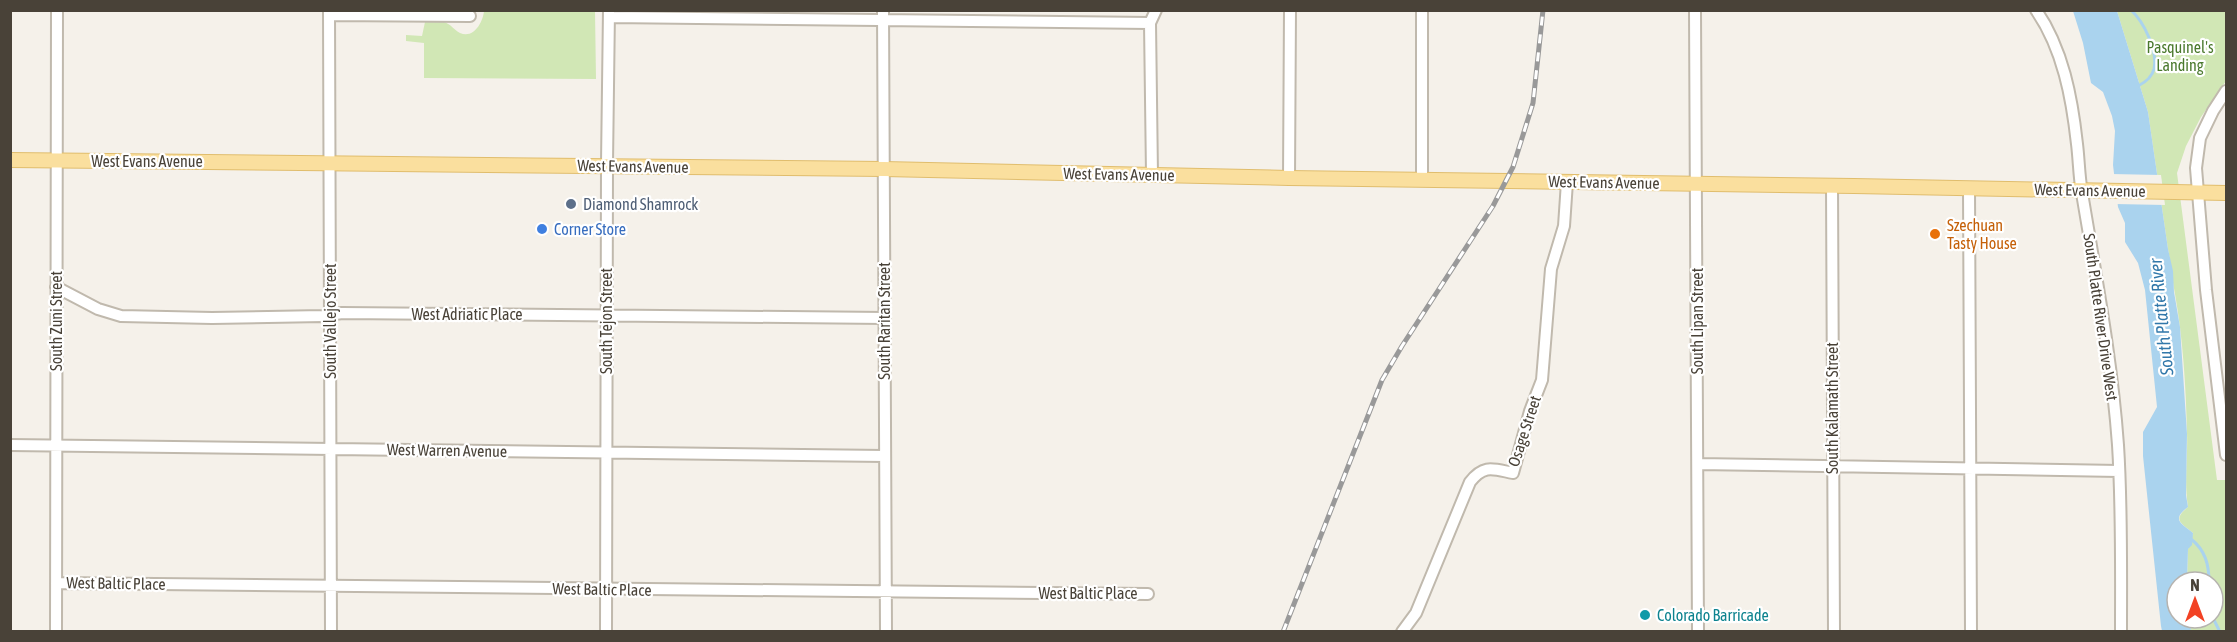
<svg xmlns="http://www.w3.org/2000/svg" width="2237" height="642" font-family="'Asap Condensed',sans-serif">
<rect width="100%" height="100%" fill="#f5f1ea"/>
<!-- green -->
<path fill="#d1e7b5" d="M484,11H595L596,79L424,78V43L406,41V35L422,36L425,22C431,22 439,21 444,22C451,24 454,30 460,33C474,39 483,22 484,11Z
M2117,11H2226V81L2201,117L2186,146L2177,173L2217,480H2226V631H2191L2190,618H2213V582H2187L2188,549L2193,533C2181,523 2172,520 2188,507C2184,482 2188,457 2187,433C2186,387 2183,339 2175,294C2172,279 2171,264 2168,249L2148,112Z"/>
<!-- water -->
<path fill="#aad3ee" d="M2073,11H2117L2148,112L2168,249L2173,271L2174,292L2180,327L2187,434L2186,495L2188,507C2171,520 2181,523 2193,533L2192,545L2188,549L2187,582H2177V618H2190L2191,631H2162L2161,626L2143,456V432L2157,407L2145,290L2138,263L2125,242V223L2118,207L2113,165L2115,131L2112,116L2103,92L2091,83L2083,43Z"/>
<!-- pier -->
<path fill="#f5f1ea" d="M2111,174L2161,175L2165,205L2115,204Z"/>
<g fill="none" stroke-linecap="round" stroke-linejoin="round">
<!-- stream -->
<path stroke="#aad3ee" stroke-width="3" d="M2131,10C2144,22 2158,51 2154,69C2152,77 2144,83 2138,86
M2191,539C2205,550 2209,564 2209,582
M2213,618L2220,632"/>
<!-- minor casing -->
<g stroke="#c0b9ad" stroke-width="14">
<path id="minor" d="M329,10L331,632
M883,10L886,632
M1695,10L1698,632
M2036,10C2063,49 2072,98 2077,144C2079,160 2079,177 2082,193C2096,277 2112,360 2118,445C2122,507 2121,570 2121,632
M329,15L470,16
M610,17L1150,23
M2226,91L2213,111L2200,138L2196,168L2206,290L2226,455
M1152,175L1150,23L1156,10
M1289,178L1290,10
M1422,179V10
M1832,185L1834,632
M1969,188L1971,632
M56,287L98,309L121,316L212,318L323,316L342,313L885,318
M10,445L884,456
M1698,464L2119,471
M56,583L1148,594
M56,632L57,10
M606,632L607,163L609,10
M1402,632L1416,613L1470,482C1484,464 1493,469 1513,473L1530,411L1542,380L1551,269L1564,226L1567,182"/>
</g>
<!-- major casing -->
<g stroke="#e0bd6d" stroke-width="16">
<path id="major" d="M10,160L884,169L1289,178L1854,186L2226,193"/>
</g>
<!-- minor -->
<use href="#minor" stroke="#fff" stroke-width="10"/>
<!-- major -->
<use href="#major" stroke="#fadf9e" stroke-width="14"/>
<!-- rail casing -->
<g stroke="#999" stroke-width="5">
<path id="rail" d="M1283,632L1382,380L1402,346L1493,206L1513,167L1533,103L1543,10"/>
</g>
<!-- rail -->
<use href="#rail" stroke="#fff" stroke-width="3" stroke-dasharray="9" stroke-linecap="butt"/>
</g>
<!-- markers -->
<circle fill="#5c6f8a" stroke="#fff" stroke-width="2" cx="571" cy="204" r="6"/>
<circle fill="#3f7fe0" stroke="#fff" stroke-width="2" cx="542" cy="229" r="6"/>
<circle fill="#e8710a" stroke="#fff" stroke-width="2" cx="1935" cy="234" r="6"/>
<circle fill="#0f9aa8" stroke="#fff" stroke-width="2" cx="1645" cy="615" r="6"/>
<g text-anchor="middle" dominant-baseline="central" stroke-width="4.5" stroke-linejoin="round" paint-order="stroke">
<!-- park labels -->
<g font-size="16" fill="#4a792d" stroke="#fff">
<text x="2180" y="47">Pasquinel's<tspan x="2180" dy="18">Landing</tspan></text>
</g>
<!-- street labels -->
<g font-size="16" fill="#494238" stroke="#fff">
<text x="147" y="161">West Evans Avenue</text>
<text transform="translate(633 166) rotate(1)">West Evans Avenue</text>
<text transform="translate(1119 174) rotate(1)">West Evans Avenue</text>
<text transform="translate(1604 182) rotate(1)">West Evans Avenue</text>
<text transform="translate(2090 190) rotate(1)">West Evans Avenue</text>
<text x="467" y="314">West Adriatic Place</text>
<text transform="translate(2101 317) rotate(82)">South Platte River Drive West</text>
<text transform="translate(56 321) rotate(-90)">South Zuni Street</text>
<text transform="translate(330 321) rotate(-90)">South Vallejo Street</text>
<text transform="translate(606 321) rotate(-90)">South Tejon Street</text>
<text transform="translate(884 321) rotate(-90)">South Raritan Street</text>
<text transform="translate(1697 321) rotate(-90)">South Lipan Street</text>
<text transform="translate(1832 408) rotate(-90)">South Kalamath Street</text>
<text transform="translate(1524 431) rotate(-72)">Osage Street</text>
<text transform="translate(447 450) rotate(1)">West Warren Avenue</text>
<text transform="translate(116 583) rotate(1)">West Baltic Place</text>
<text transform="translate(602 589) rotate(1)">West Baltic Place</text>
<text x="1088" y="593">West Baltic Place</text>
</g>
<!-- service labels -->
<g font-size="16" fill="#4e5e75" stroke="#fff" text-anchor="start">
<text x="583" y="204">Diamond Shamrock</text>
</g>
<!-- food labels -->
<g font-size="16" fill="#c56008" stroke="#fff" text-anchor="start">
<text x="1947" y="225">Szechuan<tspan x="1947" dy="18">Tasty House</tspan></text>
</g>
<!-- shop labels -->
<g font-size="16" fill="#366cbe" stroke="#fff" text-anchor="start">
<text x="554" y="229">Corner Store</text>
</g>
<!-- culture labels -->
<g font-size="16" fill="#0d838f" stroke="#fff" text-anchor="start">
<text x="1657" y="615">Colorado Barricade</text>
</g>
<!-- water labels -->
<g font-size="18" font-style="italic" fill="#3278aa" stroke="#fff">
<text transform="translate(2161 317) rotate(-96)">South Platte River</text>
</g>
</g>
<!-- border -->
<rect width="2237" height="642" fill="none" stroke="#494238" stroke-width="24"/>
<!-- north arrow -->
<g transform="translate(2195 600)"><circle r="28" fill="#ffffff" stroke="#b6b3af" stroke-width="1.5"/>
<path d="M0-4.5L10 22L0 15L-10 22Z" fill="#f24224"/>
<text y="-9" font-size="16" font-weight="bold" text-anchor="middle" fill="#494238">N</text>
</g>
</svg>
